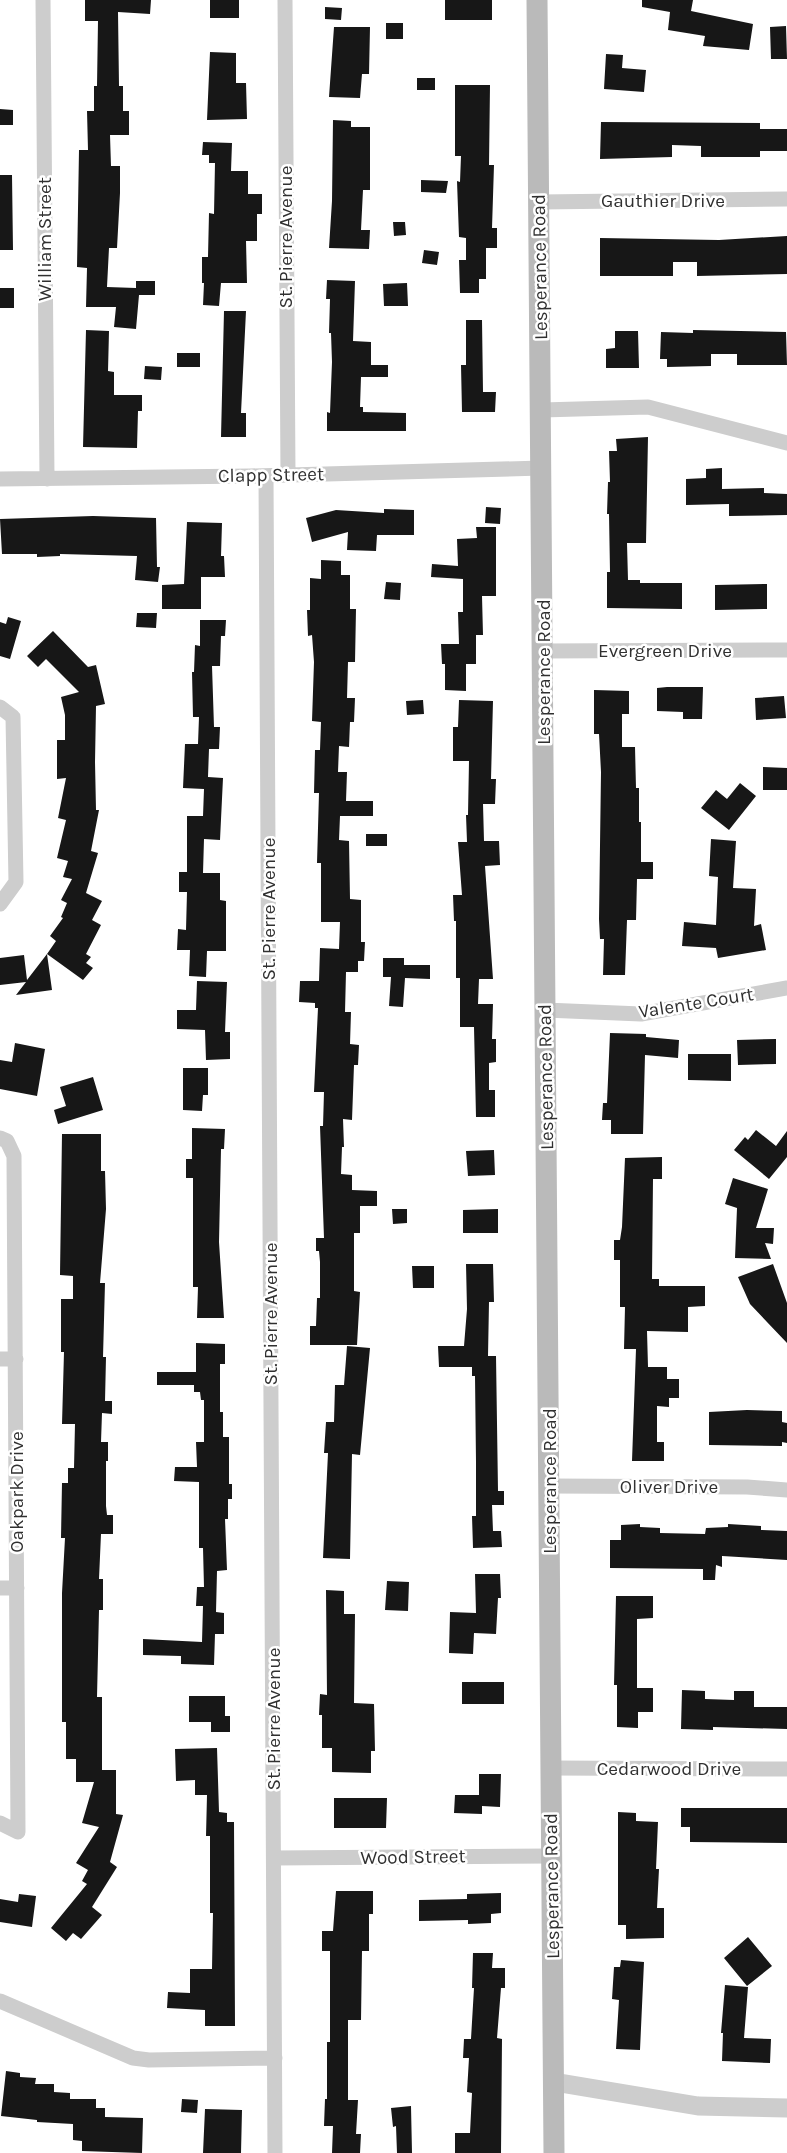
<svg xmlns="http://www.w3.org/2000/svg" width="787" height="2153" font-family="Karla,sans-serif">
<rect width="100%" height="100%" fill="#fff"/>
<!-- building -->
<path fill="#171717" d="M85,0H151L150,14L118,12L119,86H123V111H129V135H110L111,166H120V193L117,248H109L107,287L136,288V281H155V295H139L136,329L114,327L116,307H86L87,268L77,267L79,150H88L87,111H94V86H97L98,21H85Z
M210,0H239V18H210Z
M445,0H492V20H445Z
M642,0H693L691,11L753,24L749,50L703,46L705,36L668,30L670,12L642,7Z
M325,7L342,8L341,20L325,19Z
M386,23H403V39H386Z
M786,26L787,59H771L770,27Z
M334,27H370L369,74H362L360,98L329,97Z
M210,52L236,53V83H246L247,119L207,120Z
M606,54L623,55L622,68L646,70L644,92L604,89Z
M417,78H435V90H417Z
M455,85H490L489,165H494L492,228H497V248H486V279H479V293H460L459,260H466V238L459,237L457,181L460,182L461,156H455Z
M0,109L13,110V125H0Z
M333,120L351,121V127H370V190H363L361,230H370L369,249L329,248L332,201Z
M601,122L760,123V129H787V151H760V157H701V146L672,145V157L600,159Z
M203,142L232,143L231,171H248V194H262V214H257V241H246L247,283H221L219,306L203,305L204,283H202V257H208L209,213L214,214L215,163H209V155H202Z
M0,175H12L13,250H0Z
M421,180L448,181L446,193L421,192Z
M393,222H405L406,235L394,236Z
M787,236V274L697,276V262H673V276H600V238L719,240Z
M424,250L439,252L437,265L422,263Z
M327,280L355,281L353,341L371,342V365H388V377H361L360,407H363V412L406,413V431H327V412L330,413L332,362L331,333H329L330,299H326Z
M407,283L408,306H384L383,284Z
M0,288H14V308H0Z
M224,311H246L241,413H246V437H221Z
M466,320H482L483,392H496L495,412H462L461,365H466Z
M86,330L109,331L108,371L114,372V395H142V411H138L137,448L83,447Z
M693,330L786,332L787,365H737V354H711V366L667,367V359H660L661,332L693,333Z
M615,331H638L639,368H606V349L615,348Z
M177,353H200V367H177Z
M145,366L162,367L161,380L144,379Z
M648,437L646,543H627L628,580H640V583H682V609L607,608V572H610L609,514H607L608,482H610L609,451H617L616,439Z
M722,468V489L764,488V493L787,494V515L729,516V504L686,505V479L706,478V469Z
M486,507L501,508L500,524L485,523Z
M384,509L414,510V535H377L376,551L347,550L348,532L312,542L306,518L336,510L384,513Z
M93,516L156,518L157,567H160L158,582L135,580L137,556L60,554V556L37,557V554H2L0,519Z
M187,522L222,523L221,556H224L225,577H201V609H162V585L184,584Z
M476,527H496V596H482L483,635H476V664H466V691L445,690V664H442L441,644H459L458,612H463V579L431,577L432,564L458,566L457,539L477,538Z
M321,560L341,561V575H350V609H356L355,662H348L347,698H355L354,722H350L349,747L339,746L338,772H347L346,801H373V816H340L339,840L349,841L350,899L361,900V942H365L364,961H358V972H346L345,1012H351L350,1044L359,1045L358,1065H354L352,1120L343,1119L344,1147H342L341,1174L352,1175V1190L377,1191V1206H360V1233H354V1291L360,1292L357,1345H310V1326H316L317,1298H320V1262L319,1251H316V1238H324L320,1126H323L324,1092H314L318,1008H315V1003L299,1002L300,981H319L320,948L339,949L340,922H321V863H317L319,793H314L315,750H320L321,722L312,721L314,662L312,635L308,636L307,610H310V578L321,579Z
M386,582L401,583L400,600L384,599Z
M767,584V609L715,610V585Z
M137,613H157L156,628L136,627Z
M8,617L21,621L10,659L0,656V622L6,624Z
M200,620H226L225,636H221L220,666H212L214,727H220L219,749H209L208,777L223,778L220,840L204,839L203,873H220V900L226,901V951H207L206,977L189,976L190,950H177L178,929L186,930L187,892H179V872H187V816H203L204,789L183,788L185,744H198L199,717H193L192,672H194L195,645L200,646Z
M53,631L88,667L96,665L105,704L96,706L95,762L96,810H99L91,851L98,853L86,893L102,901L92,920L101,925L86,954L91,957L86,963L93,968L83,980L47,954L56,941L50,936L63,918L61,917L67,903L61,900L72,879L63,877L68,861L57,858L66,820L58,818L66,778L57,779V740H65V715L61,697L79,692L46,659L38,667L27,656Z
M667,687H703L702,719H683V712L657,711V688Z
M594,690L629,691V714H622V747H635L636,788H639V822H641V862H653V879H637L636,920H627L625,975H603L604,939H600L599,919L601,772L599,734H594Z
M784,696L786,718L756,720L755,698Z
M423,700L424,714L407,715L406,701Z
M459,700L493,701L491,779H496L495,804H483L484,841H499L500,865L485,866L493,979H479L478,1004H493L492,1039H496V1062L489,1063V1090H495V1117H476L474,1027H460V978H456V921H454L453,895H462L458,842H467L466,815H468L469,761H453V727H458Z
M763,767L787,768V790H763Z
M740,783L756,796L729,830L701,808L716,790L727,799Z
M366,834H387V846H366Z
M711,839L736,841L733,888L756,889L754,926L761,924L766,950L718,958L716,948L682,946L684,922L716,925L718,877L709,876Z
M47,954L52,990L16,995L26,982L0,985V958L24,955L27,980Z
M383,958H404V965H430V979L405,978L403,1007L389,1006L391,977H383Z
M197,981L227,982L225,1032H230V1059L206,1060L205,1030L177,1029V1010H196Z
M610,1033L646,1034V1037L679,1040L678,1058L645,1055L643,1134H611V1120H602L603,1103H607Z
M776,1039V1064L738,1065L737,1040Z
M15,1043L45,1049L37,1096L0,1089V1060L12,1062Z
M688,1054H731V1081L688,1080Z
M183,1068H208V1095H203L202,1111L183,1110Z
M93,1077L103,1110L58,1124L54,1110L66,1106L60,1087Z
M192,1128L225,1129L224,1149H221L219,1242L224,1318H197L198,1287H193V1178H186V1159H192Z
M756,1130L776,1146L787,1131V1157L769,1179L734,1150L745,1137L748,1140Z
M62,1134H101V1171H105L106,1209L100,1283H105L103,1357H106L105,1401H112V1414L102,1413L101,1442H108V1461H106V1506L107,1515H113V1534H101L99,1579H103V1610H99L97,1697H102V1770H116V1814L123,1815L110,1862L117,1867L92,1907L102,1915L81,1939L73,1933L66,1941L51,1928L87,1884L82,1881L88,1870L76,1863L99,1827L82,1823L94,1782H76V1759H66V1722H62V1593L65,1538H61L62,1483H68V1468H74L75,1424H62L64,1352H61V1299H73V1276L60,1275Z
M494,1150L495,1175L468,1176L466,1151Z
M662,1157V1179H653L652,1279H659V1286H705V1306L688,1307V1332L647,1331L648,1367H667V1379H679V1398H669V1407L657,1406V1442H664V1461H632L636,1349H624L625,1307H620V1260H614V1240H620L622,1227L625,1158Z
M733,1178L768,1189L756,1228H774L773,1244L765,1243L771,1259L735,1258L737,1208L725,1204Z
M392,1209H407V1223L393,1224Z
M498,1209V1233H463V1210Z
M466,1264H493L494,1302H489L488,1356H496L498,1491H504V1505H492L493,1531H501L502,1547L473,1548L472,1516H476V1462L475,1376H472V1367H439L438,1346H464L467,1309Z
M773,1264L787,1303V1343L750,1304L738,1277Z
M412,1266H434V1288H413Z
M196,1343L225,1344V1364H220V1412H223V1437H229V1484H232V1499H228V1519H225L227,1570L217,1571L216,1612L224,1613V1634H215L214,1665L181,1664V1656L143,1655V1639L202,1642L203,1606H196L197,1587H204L203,1548H199V1482L174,1481L175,1467H197L196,1442H204V1400H201L200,1392H194V1385H157V1372H196Z
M347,1346L370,1348L360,1455L352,1454L350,1559L323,1558L328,1453H324L326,1422H334L335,1385H344Z
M747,1410L782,1411V1422L787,1423V1443L782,1442V1446L709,1445V1412Z
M640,1524V1527L660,1528V1533L705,1534L706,1528L728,1527V1524L761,1526V1530L787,1531V1560L722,1556V1567L716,1565L715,1580H703V1569L610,1568V1540H621V1525Z
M475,1574H500L501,1598H498L496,1634L474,1633L473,1654L449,1653L450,1612L476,1613Z
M387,1581L409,1582L408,1611L385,1610Z
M326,1590L344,1591V1614H355L354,1703L374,1704L375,1751H371V1773L332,1772V1748H322V1715H319L320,1694L327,1695Z
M616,1596H653V1618L637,1619V1688H653V1712H638V1728L617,1727V1685H614Z
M462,1682H504V1704H462Z
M682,1690L705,1691V1699L734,1700V1691H754V1707H787V1729L713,1727V1730L681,1729Z
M189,1696H225V1716H230V1732H211V1722H189Z
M217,1748L219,1812L227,1813V1822H234L235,2026H205V2010L167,2008L168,1992L190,1993V1969H212L213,1913H210V1836H206L207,1795H195V1780L176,1781L175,1749Z
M479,1774H501L500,1807L482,1806V1814L454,1813L455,1795H479Z
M334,1798H387L386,1828H334Z
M681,1808H787V1843L690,1842V1827H681Z
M618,1812L636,1813V1821L658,1822L656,1869H659L657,1908H664V1938L626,1939V1925H618Z
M336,1891H373V1914H369V1951H362L361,2020H348V2100H358L356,2134H361L360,2153H332L333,2126H324L325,2099H327V2042H330V1951H322V1931H333Z
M501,1893V1913L491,1914V1923L468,1924V1920L419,1921V1900L467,1899V1894Z
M19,1894L36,1896L32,1927L0,1922V1899L18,1902Z
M748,1937L772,1966L747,1986L724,1958Z
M473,1953H493L492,1968H505V1988H501L497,2038L502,2039L501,2153H455V2133H470L472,2093L467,2092L469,2058H463L464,2039H471L474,1988H472Z
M621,1960L644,1962L640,2050L616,2049L619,2000L612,1999L614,1967H620Z
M725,1985L748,1987L744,2038L771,2039L770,2063L722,2061L723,2033H721Z
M6,2071L20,2073V2077L36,2078L35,2084H54V2092L70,2093V2099H96V2108H105V2117L143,2118L142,2153L82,2151V2141L73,2140V2124L37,2122V2120L1,2116Z
M182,2099L198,2100L197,2113L181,2112Z
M411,2106L412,2153H397L396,2126L393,2127L391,2108Z
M205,2109L242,2110L241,2153H203Z"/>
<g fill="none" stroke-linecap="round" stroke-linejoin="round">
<!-- minor -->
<path stroke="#cdcdcd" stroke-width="15" d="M43,0L47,479
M285,0L288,475
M540,202L787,199
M542,410L648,407L787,443
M266,476L275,2153
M0,479L250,476L542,468
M544,651L787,650
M0,707L13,717L16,882L0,904
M545,1010L641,1014L787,988
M0,1138L7,1141L14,1156L18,1832L0,1823
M0,1359H16
M550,1486L747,1487L787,1490
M0,1588H17
M551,1768L787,1769
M275,1858L552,1856
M0,2001L133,2058L149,2060L275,2058"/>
<!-- tertiary -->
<path stroke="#cdcdcd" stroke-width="19" d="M554,2082L698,2106L787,2108"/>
<!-- secondary -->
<path stroke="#bababa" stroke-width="21" d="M537,0L554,2153"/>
</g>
<g text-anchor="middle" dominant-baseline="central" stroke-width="5" stroke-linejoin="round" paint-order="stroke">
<!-- street labels -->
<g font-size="19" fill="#303030" stroke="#fff">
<text x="663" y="201">Gauthier Drive</text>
<text transform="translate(286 237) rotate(-90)">St. Pierre Avenue</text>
<text transform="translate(45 239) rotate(-90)">William Street</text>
<text transform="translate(540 267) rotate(-91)">Lesperance Road</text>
<text transform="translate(271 475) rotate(-1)">Clapp Street</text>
<text x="665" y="651">Evergreen Drive</text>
<text transform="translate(544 672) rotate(-90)">Lesperance Road</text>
<text transform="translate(269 909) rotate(-90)">St. Pierre Avenue</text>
<text transform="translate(696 1003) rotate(-9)">Valente Court</text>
<text transform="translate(546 1077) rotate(-91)">Lesperance Road</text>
<text transform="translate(271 1314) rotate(-90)">St. Pierre Avenue</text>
<text transform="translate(550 1481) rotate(-90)">Lesperance Road</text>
<text x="669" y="1487">Oliver Drive</text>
<text transform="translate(17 1492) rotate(-90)">Oakpark Drive</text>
<text transform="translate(274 1719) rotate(-90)">St. Pierre Avenue</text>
<text x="669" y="1769">Cedarwood Drive</text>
<text transform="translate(413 1857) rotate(-1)">Wood Street</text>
<text transform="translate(552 1886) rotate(-91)">Lesperance Road</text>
</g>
</g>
</svg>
